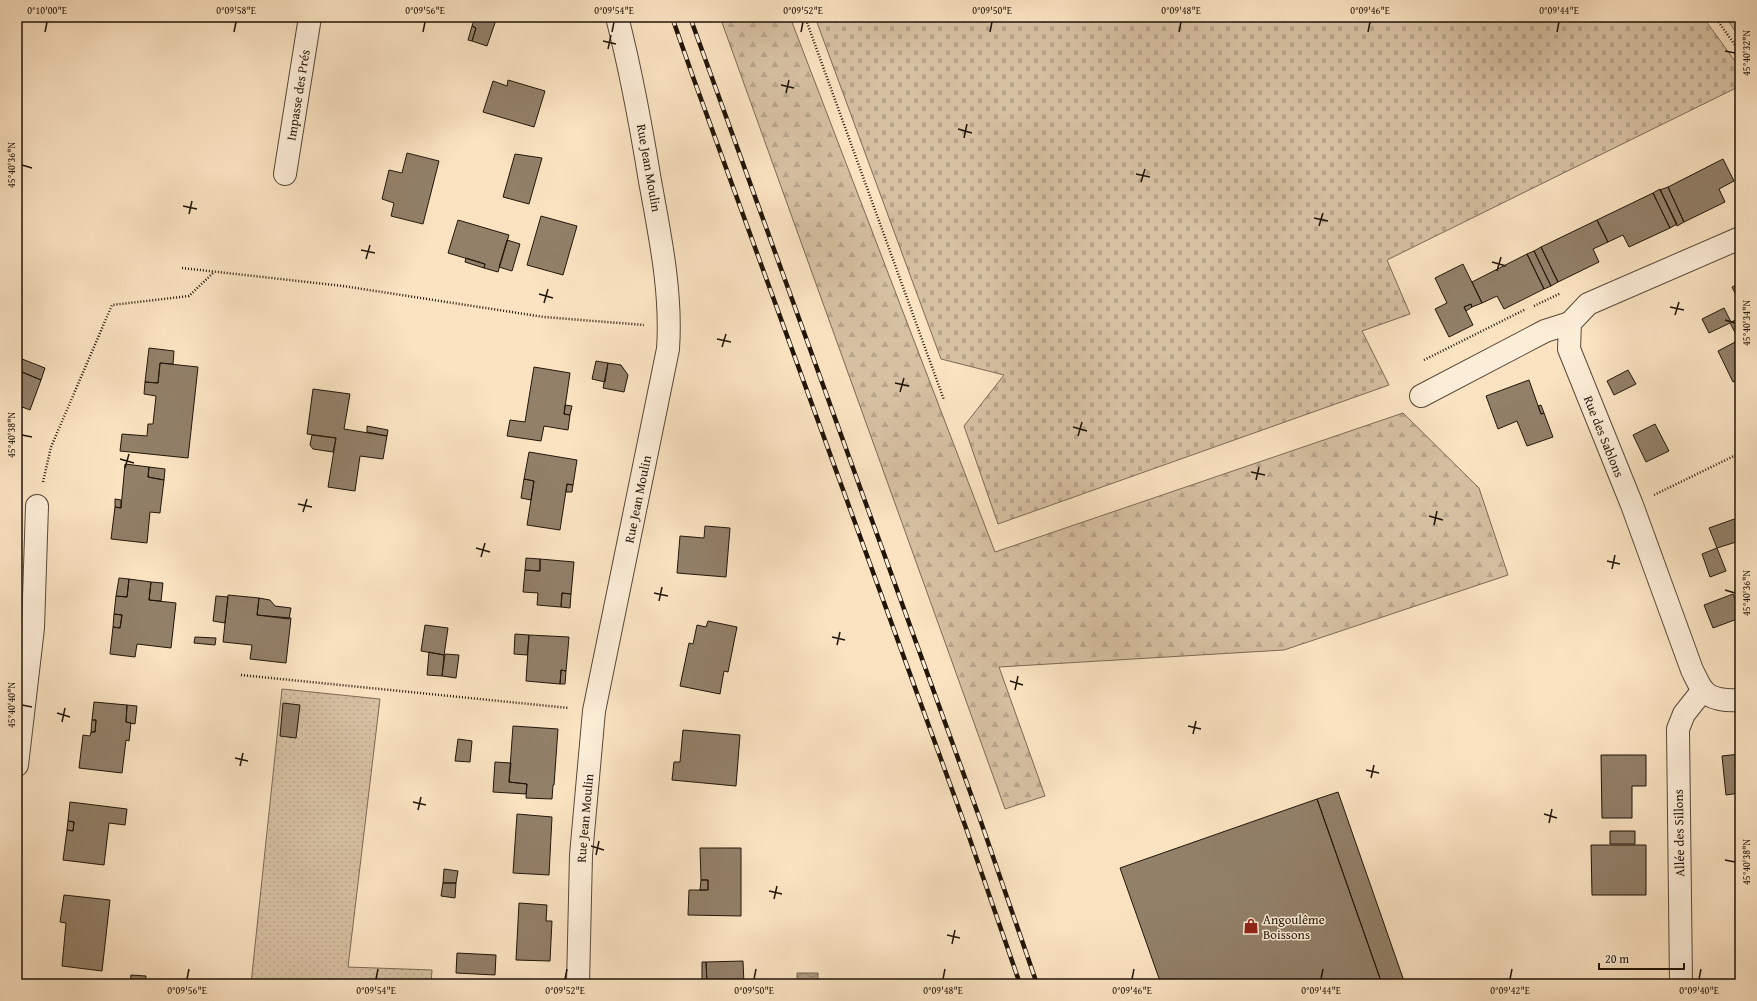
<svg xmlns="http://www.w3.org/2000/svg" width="1757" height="1001" font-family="'Gentium Book Plus',serif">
<defs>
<pattern id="forest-firs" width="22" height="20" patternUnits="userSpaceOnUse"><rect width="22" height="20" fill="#d6c0a2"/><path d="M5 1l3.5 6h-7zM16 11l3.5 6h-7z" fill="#b7a48a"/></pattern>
<pattern id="cemetery-stones" width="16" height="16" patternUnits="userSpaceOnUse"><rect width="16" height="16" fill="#d6c0a2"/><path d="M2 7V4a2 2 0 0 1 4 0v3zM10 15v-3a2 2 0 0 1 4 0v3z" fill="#b7a48a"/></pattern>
<pattern id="garden-dots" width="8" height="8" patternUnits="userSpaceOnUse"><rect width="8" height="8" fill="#d6c0a2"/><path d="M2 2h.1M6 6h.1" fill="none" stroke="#b7a48a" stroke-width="1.8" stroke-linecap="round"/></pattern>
<pattern id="water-waves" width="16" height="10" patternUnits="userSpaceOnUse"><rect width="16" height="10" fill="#b19d83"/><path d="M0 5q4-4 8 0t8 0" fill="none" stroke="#907f69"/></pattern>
</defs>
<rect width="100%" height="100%" fill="#fbe3c2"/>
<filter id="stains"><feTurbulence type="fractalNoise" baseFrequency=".005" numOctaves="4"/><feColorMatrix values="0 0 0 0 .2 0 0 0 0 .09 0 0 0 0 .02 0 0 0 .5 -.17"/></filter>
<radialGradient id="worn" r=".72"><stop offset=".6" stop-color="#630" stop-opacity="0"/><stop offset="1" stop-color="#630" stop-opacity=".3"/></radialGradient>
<!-- grass -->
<path fill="#d6c0a2" stroke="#7c6a55" d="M1726,17H1740V39Z"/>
<!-- forest -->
<path fill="url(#forest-firs)" stroke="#7c6a55" d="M720,17H790L995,552L1403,413L1479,488L1508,575L1284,650L999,667L1045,796L1005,809Z"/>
<!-- cemetery -->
<path fill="url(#cemetery-stones)" stroke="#7c6a55" d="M815,17H1703L1740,68V86L1387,260L1410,314L1362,331L1389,385L998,524L964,426L1004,375L941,359Z"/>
<!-- garden -->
<path fill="url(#garden-dots)" stroke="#7c6a55" d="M282,689L380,699L348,967L432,970L431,984H251Z"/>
<!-- water -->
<path fill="url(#water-waves)" stroke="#776752" d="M797,973H818V984H797Z"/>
<!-- building -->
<path fill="#928069" stroke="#211508" d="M475,17H497L487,46L472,41L476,28L472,26Z
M472,26L476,28L472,41L468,40Z
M508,80L545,91L534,127L483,112L493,81L507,86Z
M407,153L439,161L423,224L391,216L394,203L382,199L389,170L402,173Z
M515,154L542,158L529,204L503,197Z
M1723,159L1734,181L1719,189L1725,202L1684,222L1668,187Z
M1668,187L1684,222L1677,226L1660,190Z
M1660,189L1677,224L1670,228L1653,193Z
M1653,193L1670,228L1629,247L1623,235L1608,242L1597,220Z
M541,216L577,226L563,275L527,265Z
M458,220L509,235L498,272L484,268L485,264L448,253Z
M1597,220L1608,242L1593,249L1599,262L1558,282L1541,247Z
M507,240L520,244L512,271L499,267Z
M1541,247L1558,282L1551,286L1534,251Z
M1534,251L1551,286L1544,289L1527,254Z
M1527,254L1544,289L1504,309L1497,296L1482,303L1472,282Z
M466,258L485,264L484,268L465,262Z
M1463,264L1482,303L1472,307L1471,304L1464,307L1473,325L1449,337L1435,309L1447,303L1435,278Z
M1740,283V303L1732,287Z
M1471,304L1472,307L1466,311L1464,307Z
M1724,308L1731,322L1740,318V379L1733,382L1718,351L1739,340L1730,323L1709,333L1702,319Z
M149,348L174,351L173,364L160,363L158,383L145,382Z
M17,357L45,368L41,380L17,370Z
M596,361L608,363L605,382L592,379Z
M160,363L198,367L188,458L120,451L122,434L147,436L148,424H153L156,396L144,394L145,382L158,383Z
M608,363L621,365L628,375L624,392L603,388Z
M534,367L570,373L564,414L570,415L568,430L544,426L541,441L507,436L510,420L525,422Z
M17,370L41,380L30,410L17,405Z
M1628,370L1636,384L1614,395L1607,381Z
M1529,380L1541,414L1544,413L1553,437L1527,446L1517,421L1498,429L1486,396Z
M313,389L350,394L344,429L387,436L383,459L360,456L355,491L328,487L336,438L307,434Z
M565,405L572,406L570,415L564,414Z
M1541,405L1544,413L1541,414L1538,406Z
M1655,424L1669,451L1646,462L1633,435Z
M367,426L388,430L387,436L367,432Z
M312,435L336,438L333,452L313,449L310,445Z
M529,452L577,460L573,485L567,484L560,530L527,525L534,481L524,479Z
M125,464L149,467L148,477L164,480L160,513L150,512L147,543L111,539L115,507L121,508Z
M149,467L165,469L164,480L148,477Z
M524,479L534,481L531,500L521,498Z
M567,484L573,485L572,492H566Z
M115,499L121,500V508L115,507Z
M1740,517V554L1736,542L1717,548L1709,528Z
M705,526L730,528L726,577L677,573L680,536L704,538Z
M1717,548L1726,571L1710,577L1702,554Z
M526,558L540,559V571L525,570Z
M540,559L574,562L571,594L562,593L561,607L537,605L538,593L523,592L525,570L540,571Z
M119,578L129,579L127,597L116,596Z
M129,579L151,582L149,600L176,603L171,648L137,644L135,657L110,654L113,627L120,628L122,615L114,614L116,596L127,597Z
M151,582L163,583L161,601L149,600Z
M562,593L571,594L570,608L561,607Z
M1733,594L1740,611V618L1713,628L1704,605Z
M228,595L259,598L257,615L291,618L286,663L250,659L252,645L223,642Z
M216,596L228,597L225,623L213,621Z
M259,598L270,600L275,606L291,608L289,619L257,615Z
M114,614L122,615L120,628L113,627Z
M708,621L737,627L728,672L724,671L720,694L680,686L689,643L693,644L697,625L706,627Z
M425,625L448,628L444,655L421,651Z
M515,634L529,635L527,655L514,654Z
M529,635L569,637L566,671L561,670L560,684L526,681Z
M195,637L216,638L215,645L194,643Z
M429,652L444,655L442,676L427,675Z
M445,654L459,655L456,678L442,676Z
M561,670L566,671L565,684H560Z
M94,702L127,705L126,722L131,723L129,741L126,740L122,773L79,768L83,735L90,736L91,732H95L96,720H92Z
M283,703L300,705L296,738L280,736Z
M127,705L137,706L135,724L126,722Z
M92,720H96L95,732H91Z
M513,726L558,729L554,785H553L552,799L526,798L527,784L509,782Z
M683,730L740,735L736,786L672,780L674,762H680Z
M458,739L472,741L470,762L455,761Z
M1740,754V793L1726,795L1722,756Z
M1601,755H1646V786H1632V818H1602Z
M495,762L511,763L509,782L527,784L526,794L493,792Z
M1338,792L1405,984H1382L1317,799Z
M1317,799L1382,984H1161L1120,868Z
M70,802L127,809L125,825L109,823L104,865L63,860L67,830L73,831L74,822L68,821Z
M517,814L552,817L549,875L513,873Z
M68,821L74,822L73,831L67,830Z
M1610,831H1635V844H1610Z
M1591,845H1646V895H1592Z
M700,848H741V916L688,915L689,890H708V880H701Z
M444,869L458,871L456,883H443Z
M701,880H708V890H700Z
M443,883H456L455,898L441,896Z
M64,895L110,900L102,971L62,966L66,923L60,922Z
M519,903L547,905L546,921H552L550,961L516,960Z
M457,953L496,955L495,975L456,973Z
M743,961L744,984H707L706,962Z
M702,962H706L707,984H702Z
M131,975L146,976L145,984H130Z"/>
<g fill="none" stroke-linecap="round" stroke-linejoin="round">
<!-- minor casing -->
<g stroke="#584836" stroke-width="24">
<g id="minor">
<path id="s1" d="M285,174L310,17"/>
<path id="s2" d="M1740,238L1588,304L1570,323L1569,349L1632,505L1692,670C1695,676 1698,683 1702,689C1710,700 1728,701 1740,700"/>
<path d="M1421,396L1545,331L1570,323"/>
<path d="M17,765L33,628L37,506"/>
<path id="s3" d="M578,984L581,855L594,711L668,349C672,293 660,236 650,181C641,126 631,71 617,17"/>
<path d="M1681,984L1678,729L1684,714L1703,690"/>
</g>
</g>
<!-- path -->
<path stroke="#211508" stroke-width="2.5" stroke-dasharray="1 2" stroke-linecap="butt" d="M805,17L944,400
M1715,17L1740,52
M182,268L343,286L544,317L644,325
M1534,306L1561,293
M1424,360L1526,309
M43,482L51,447L112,305L189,296L214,272
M1654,495L1740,453
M241,675L569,708"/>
<!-- minor -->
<use href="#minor" stroke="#fcedd7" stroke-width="22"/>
<!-- rail casing -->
<g stroke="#211508" stroke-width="4.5">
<path id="rail" d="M672,17L693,77L966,828L1020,984
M690,17L981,822L1037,984"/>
</g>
<!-- rail -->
<use href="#rail" stroke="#fcedd7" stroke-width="3" stroke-dasharray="9" stroke-linecap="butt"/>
</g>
<!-- ticks -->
<path fill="none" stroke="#211508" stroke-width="1.5" d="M45,32L47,22M234,32L236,22M423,32L425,22M612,32L614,22M801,32L803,22M990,32L992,22M1179,32L1181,22M1368,32L1370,22M1557,32L1559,22M603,41L616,44M608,49L611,35M1725,51L1735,53M781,85L794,88M786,93L789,80M958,129L972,133M964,138L967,124M22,165L32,168M1136,174L1150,177M1141,182L1145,169M183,206L197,209M189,214L192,201M1314,218L1328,221M1319,226L1323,213M361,250L375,253M366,259L370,245M1492,262L1506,266M1497,271L1501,257M539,294L553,298M544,303L548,289M1670,307L1684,310M1675,315L1679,302M1725,320L1735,323M717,339L731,342M722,347L726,334M895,383L909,386M900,392L904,378M1073,427L1087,431M22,435L32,437M1078,436L1082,422M120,459L134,463M125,468L129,454M1251,472L1265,475M1256,480L1259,467M298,504L312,507M303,512L307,499M1429,516L1443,520M1434,525L1437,511M476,548L490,552M481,557L485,543M1607,561L1620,564M1612,569L1615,555M1725,590L1735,593M654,593L668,596M659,601L662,587M832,637L845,640M837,645L840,632M1010,681L1023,685M1015,690L1018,676M22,705L32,707M57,713L70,717M62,722L65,708M1188,726L1201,729M1193,734L1196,721M235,758L248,761M240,766L243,753M1366,770L1379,773M1371,778L1374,765M413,802L426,805M418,810L421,797M1544,814L1557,818M1549,823L1552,809M591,846L604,850M596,855L599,841M1725,860L1735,862M769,891L782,894M774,899L777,886M947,935L960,938M952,944L955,930M187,979L189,969M376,979L378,969M565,979L567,969M754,979L756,969M943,979L945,969M1132,979L1134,969M1321,979L1323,969M1510,979L1512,969M1699,979L1701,969"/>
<!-- icons -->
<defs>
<g id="shop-bare" transform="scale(1.2)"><path d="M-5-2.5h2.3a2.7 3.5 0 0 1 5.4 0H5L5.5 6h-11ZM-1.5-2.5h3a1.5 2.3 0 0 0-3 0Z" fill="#8f2418" stroke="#fcedd7" stroke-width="2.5" paint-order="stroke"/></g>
</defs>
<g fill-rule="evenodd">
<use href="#shop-bare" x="1251" y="926"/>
</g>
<g text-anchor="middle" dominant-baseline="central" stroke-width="3" stroke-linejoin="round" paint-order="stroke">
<!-- street labels -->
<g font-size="13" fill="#211508" stroke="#fcedd7">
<text stroke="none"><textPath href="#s1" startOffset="80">Impasse des Prés</textPath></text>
<text transform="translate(649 168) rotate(80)">Rue Jean Moulin</text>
<text stroke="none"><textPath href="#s2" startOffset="312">Rue des Sablons</textPath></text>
<text stroke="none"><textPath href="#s3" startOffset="490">Rue Jean Moulin</textPath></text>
<text stroke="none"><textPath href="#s3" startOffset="166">Rue Jean Moulin</textPath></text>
<text transform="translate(1679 833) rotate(-91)">Allée des Sillons</text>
</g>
<!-- poi labels -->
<g font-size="13" fill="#211508" stroke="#fcedd7" text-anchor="start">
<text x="1263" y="919">Angoulême<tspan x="1263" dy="15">Boissons</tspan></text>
</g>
</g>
<!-- margin -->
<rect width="1757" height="1001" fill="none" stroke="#fbe3c2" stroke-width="44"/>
<!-- scale -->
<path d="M1599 963v6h85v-6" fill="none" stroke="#211508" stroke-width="2"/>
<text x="1605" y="963" font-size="12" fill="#211508" stroke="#fcedd7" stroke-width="3" paint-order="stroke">20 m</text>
<rect x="22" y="22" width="1713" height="957" fill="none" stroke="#211508" stroke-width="1.5"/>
<g font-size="10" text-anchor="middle" fill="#211508">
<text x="47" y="14">0°10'00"E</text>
<text x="236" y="14">0°09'58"E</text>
<text x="425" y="14">0°09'56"E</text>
<text x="614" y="14">0°09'54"E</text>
<text x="803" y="14">0°09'52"E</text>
<text x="992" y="14">0°09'50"E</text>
<text x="1181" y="14">0°09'48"E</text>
<text x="1370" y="14">0°09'46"E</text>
<text x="1559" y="14">0°09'44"E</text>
<text transform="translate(1746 53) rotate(-90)" y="4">45°40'32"N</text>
<text transform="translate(11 165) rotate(-90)" y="4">45°40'36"N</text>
<text transform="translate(1746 323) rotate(-90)" y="4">45°40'34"N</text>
<text transform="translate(11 435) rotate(-90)" y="4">45°40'38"N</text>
<text transform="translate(1746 593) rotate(-90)" y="4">45°40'36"N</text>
<text transform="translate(11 705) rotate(-90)" y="4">45°40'40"N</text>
<text transform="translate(1746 862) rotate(-90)" y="4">45°40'38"N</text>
<text x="187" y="994">0°09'56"E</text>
<text x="376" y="994">0°09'54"E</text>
<text x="565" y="994">0°09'52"E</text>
<text x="754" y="994">0°09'50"E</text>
<text x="943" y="994">0°09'48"E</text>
<text x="1132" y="994">0°09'46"E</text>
<text x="1321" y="994">0°09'44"E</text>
<text x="1510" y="994">0°09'42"E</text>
<text x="1699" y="994">0°09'40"E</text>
</g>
<rect width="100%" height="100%" filter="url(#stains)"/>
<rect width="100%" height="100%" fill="url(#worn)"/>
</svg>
